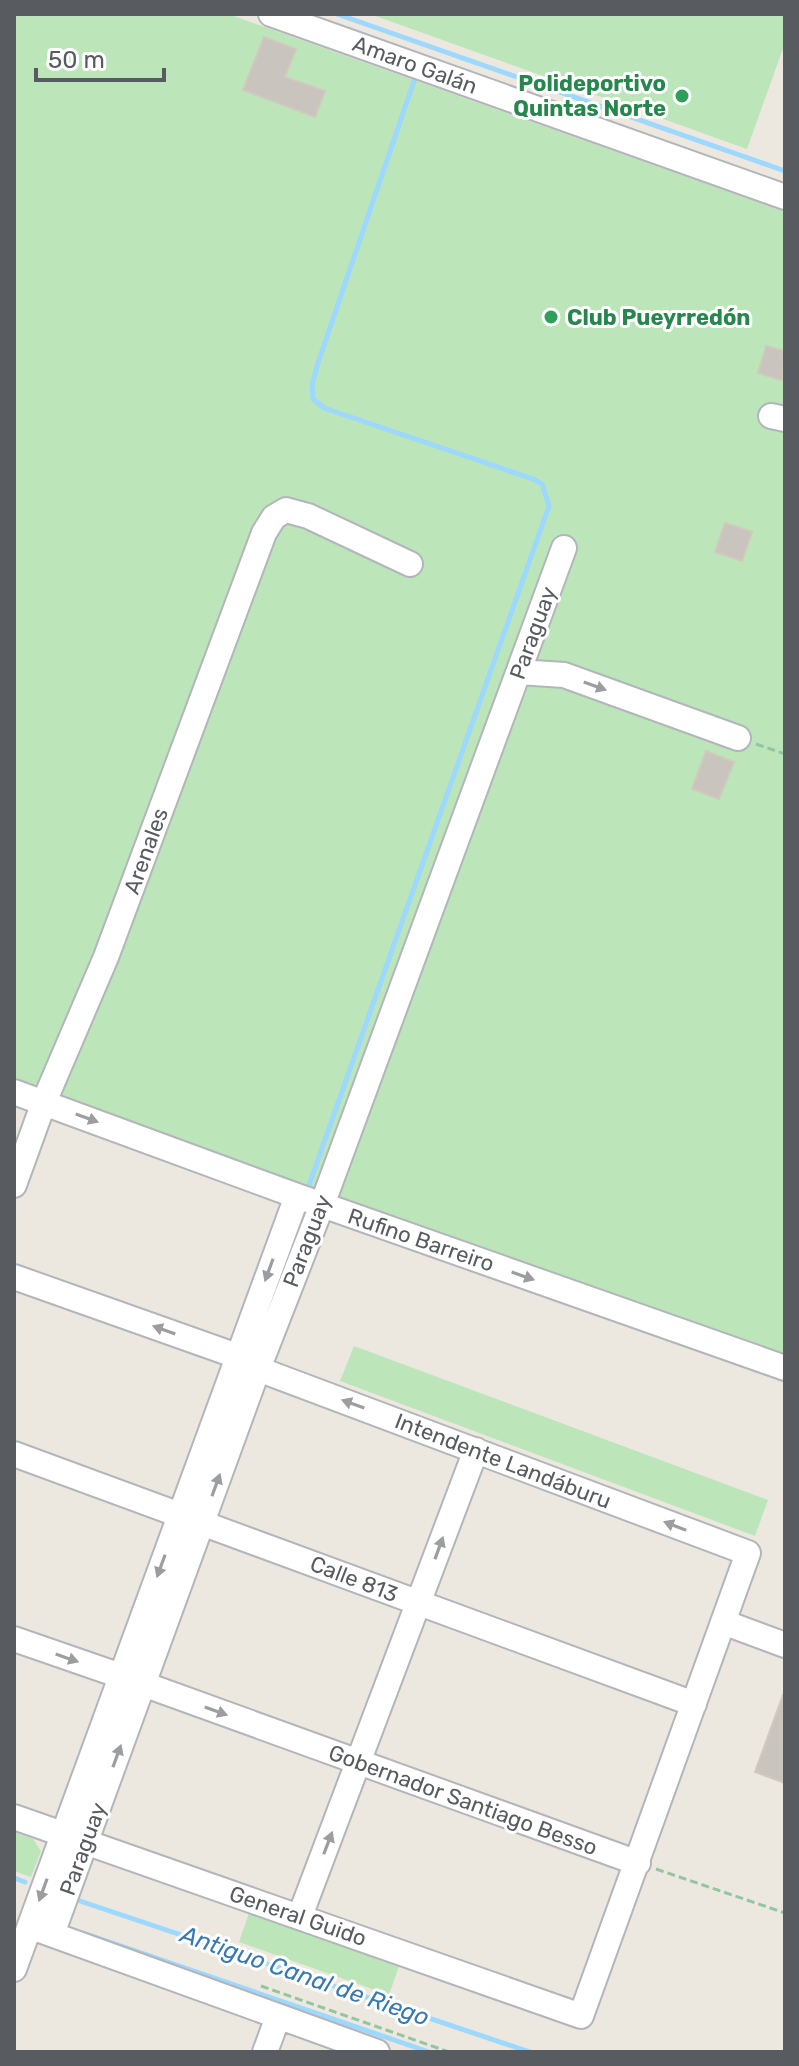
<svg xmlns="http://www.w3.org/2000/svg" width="799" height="2066" font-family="Rubik,sans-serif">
<rect width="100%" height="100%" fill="#ece8df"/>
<!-- green -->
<path fill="#bce5ba" d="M14,14H228L785,212V1359L14,1082Z
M370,14H785V43L747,149Z
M354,1346L768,1500L755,1536L340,1381Z
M14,1832L33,1839L41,1851L31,1877L14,1871Z
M249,1913L399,1966L389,1995L239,1942Z"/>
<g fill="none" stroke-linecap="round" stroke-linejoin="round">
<!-- stream -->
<path stroke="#9cd8ff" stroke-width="5" d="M337,14L785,171
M309,1185L549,506L542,484L533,479L324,408L313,399L312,385L318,363L414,81
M14,1878L25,1882
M80,1901L530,2052
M83,1933L429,2052"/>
</g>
<!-- building -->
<path fill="#c9c5be" stroke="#d0cabd" stroke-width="2" d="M264,37L296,49L285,77L325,91L315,117L243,90Z
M766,346L785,351L782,380L758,373Z
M725,523L752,532L742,561L715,552Z
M706,751L734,762L719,799L692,789Z
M783,1695L785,1696V1783L755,1772Z"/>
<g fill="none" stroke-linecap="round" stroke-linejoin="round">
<!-- minor casing -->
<g stroke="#b2b6bb" stroke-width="28">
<path id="minor" d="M271,14L785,197
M771,416L785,419
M519,672L564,675L738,738
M14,1092L297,1196L785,1368
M14,1185L44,1102L106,957L264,533L274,517L286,510L308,516L410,564
M14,1277L237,1356
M14,1454L694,1704
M723,1622L785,1645
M14,1639L121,1676
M143,1684L638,1863
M14,1817L581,2016L748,1553L258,1369
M300,1916L476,1450
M37,1929L377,2052
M52,1934L258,1369L322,1205L564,548
M14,1969L297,1196
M265,2052L278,2017"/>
</g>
<!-- path -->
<path stroke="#93c6a0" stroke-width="3" stroke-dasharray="8 4" stroke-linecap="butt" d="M756,744L785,754
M656,1869L785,1913
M261,1986L449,2052"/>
<!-- minor -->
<use href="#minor" stroke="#fff" stroke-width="24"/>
</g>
<!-- one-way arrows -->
<defs><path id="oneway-solid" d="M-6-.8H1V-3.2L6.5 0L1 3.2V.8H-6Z" transform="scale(2)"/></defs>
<g fill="#9b9da0">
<use href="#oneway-solid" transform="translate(595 686) rotate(20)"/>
<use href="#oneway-solid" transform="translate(87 1118) rotate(20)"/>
<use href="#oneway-solid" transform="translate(269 1270) rotate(110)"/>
<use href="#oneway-solid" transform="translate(523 1276) rotate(19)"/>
<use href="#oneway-solid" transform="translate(164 1330) rotate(-160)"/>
<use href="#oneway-solid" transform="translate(353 1404) rotate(-160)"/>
<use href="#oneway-solid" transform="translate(216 1485) rotate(-70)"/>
<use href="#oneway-solid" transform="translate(675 1526) rotate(-159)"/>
<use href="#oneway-solid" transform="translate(439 1548) rotate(-70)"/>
<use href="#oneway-solid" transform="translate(161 1566) rotate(110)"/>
<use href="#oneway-solid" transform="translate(67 1658) rotate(19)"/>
<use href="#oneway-solid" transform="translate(216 1711) rotate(20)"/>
<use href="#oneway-solid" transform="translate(117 1756) rotate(-70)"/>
<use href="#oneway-solid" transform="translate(328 1843) rotate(-69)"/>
<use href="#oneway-solid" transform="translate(43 1890) rotate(110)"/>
</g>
<!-- markers -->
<g fill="#2e9e5b" stroke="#fff" stroke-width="3">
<circle cx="682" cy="96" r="8"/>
<circle cx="551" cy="317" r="8"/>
</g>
<g text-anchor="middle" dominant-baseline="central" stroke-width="6" stroke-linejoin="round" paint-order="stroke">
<!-- street labels -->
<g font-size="22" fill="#585c61" stroke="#fff">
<text transform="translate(415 65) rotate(20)">Amaro Galán</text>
<text transform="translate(533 633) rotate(-70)">Paraguay</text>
<text transform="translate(146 851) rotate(-70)">Arenales</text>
<text transform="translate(421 1240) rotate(19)">Rufino Barreiro</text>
<text transform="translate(307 1241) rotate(-69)">Paraguay</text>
<text transform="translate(503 1461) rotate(21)">Intendente Landáburu</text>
<text transform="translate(354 1579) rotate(21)">Calle 813</text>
<text transform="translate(463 1800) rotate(20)">Gobernador Santiago Besso</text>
<text transform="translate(83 1849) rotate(-70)">Paraguay</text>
<text transform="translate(298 1916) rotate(19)">General Guido</text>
</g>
<!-- leisure labels -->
<g font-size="22" font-weight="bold" fill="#27864d" stroke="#fff" text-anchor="end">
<text x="666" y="83">Polideportivo<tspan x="666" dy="25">Quintas Norte</tspan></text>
<text x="567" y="317" text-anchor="start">Club Pueyrredón</text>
</g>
<!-- water labels -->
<g font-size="24" font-style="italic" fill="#3979b2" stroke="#fff">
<text transform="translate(305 1976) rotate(19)">Antiguo Canal de Riego</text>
</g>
</g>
<!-- border -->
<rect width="799" height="2066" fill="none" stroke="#585c61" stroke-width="32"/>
<!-- scale -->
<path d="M36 68v12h128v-12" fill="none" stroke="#585c61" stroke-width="4"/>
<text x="48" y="68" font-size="24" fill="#585c61" stroke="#ffffff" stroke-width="6" paint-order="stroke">50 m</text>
</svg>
